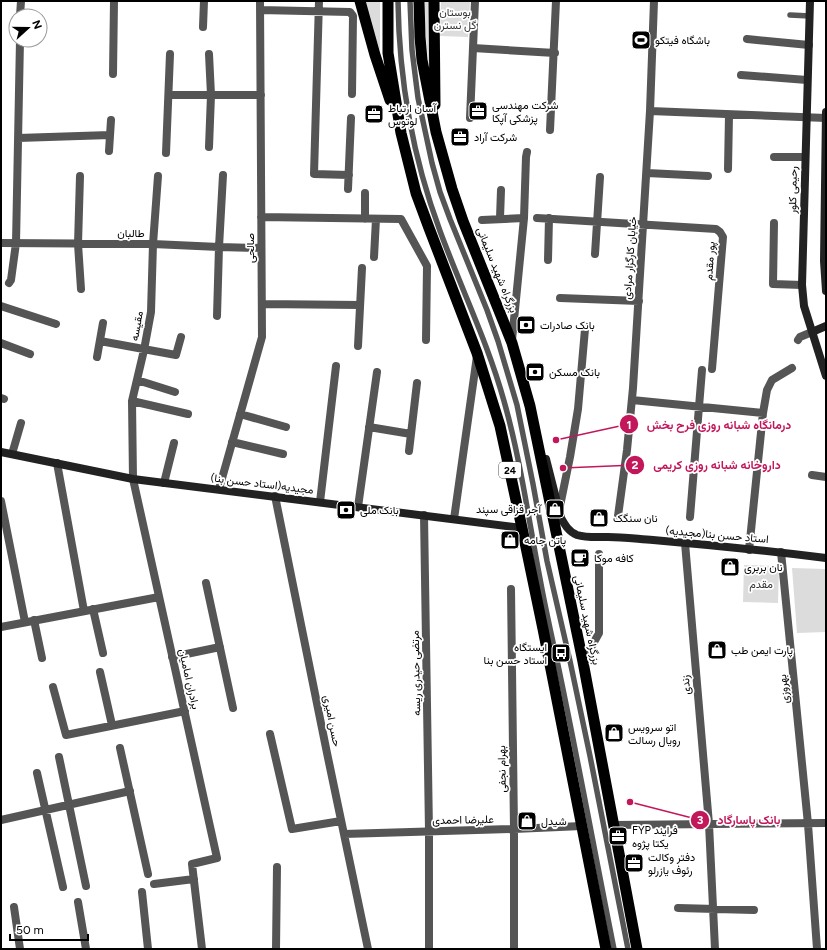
<svg xmlns="http://www.w3.org/2000/svg" width="827" height="950" font-family="Figtree,Vazirmatn,sans-serif">
<rect width="100%" height="100%" fill="#fff"/>
<!-- green -->
<path fill="#dcdcdc" d="M363,1H380V51Z
M425,1H430L429,71L424,15Z
M441,1H470L468,37L440,36Z
M744,565L779,566L778,603L743,602Z
M792,568L826,569V632L797,633Z"/>
<g fill="none" stroke-linecap="round" stroke-linejoin="round">
<!-- service -->
<path stroke="#555" stroke-width="5.5" d="M398,1C399,79 413,158 440,231C461,288 488,343 504,401C521,461 529,523 541,584C546,611 552,638 558,665C578,760 595,854 614,949
M410,1L412,50L418,98L432,163L440,192L450,219L487,310L498,341L517,405L533,484L547,561L570,661L590,756L628,949
M790,15L810,16"/>
<!-- minor -->
<path stroke="#555" stroke-width="8" d="M319,1L314,174L349,175
M260,10L350,12L353,16L352,94
M20,16L21,1
M203,27L204,1
M747,39L809,45
M473,48L555,53
M113,74L114,1
M741,75L807,80
M169,95H261
M650,111L826,118
M470,118L475,1
M550,130L556,1
M18,138L110,135
M209,147L211,95L209,54
M109,151L111,120
M166,153L170,54
M774,157H805
M728,169L729,115
M647,173L708,176
M80,176L78,244L81,289
M158,176L153,244L151,312L144,350L132,401L133,479L217,858L192,864L202,949
M348,189L351,118
M365,193V219
M261,217L401,219L427,266L426,340
M500,218L501,190
M537,218L716,229L720,232L723,237L712,369
M482,220L524,218
M774,223L773,284L802,285
M1,243L153,244L219,247L261,248
M595,254L600,177
M374,257L376,219
M548,260L549,218
M9,283L11,280L16,243L20,40
M560,298L639,301
M262,304L360,305
M1,306L56,324
M217,316L219,247L223,175
M512,340L524,218L526,157L527,152
M798,340L800,337L812,332
M100,341L176,355L181,337
M1,343L30,354
M358,346L362,268
M97,357L103,323
M137,380L175,392
M1,398L4,399
M632,400L763,413
M132,401L188,414
M240,414L286,427
M369,427L411,434
M232,442L283,454
M409,451L417,383
M12,454L21,423
M57,463L84,611
M812,475L826,477
M164,483L174,443
M219,489L262,337L260,1
M275,496L327,753L368,949
M1,501L25,622
M320,502L336,366
M358,507L377,372
M559,511L570,457L578,409L585,329
M424,515L429,831V949
M618,516L627,450L633,388L650,111L654,1
M690,517L702,370
M454,519L477,356
M685,543L709,824L715,949
M749,550L763,413L767,390L772,380L792,368
M781,552L808,824L817,949
M206,583L233,708
M511,589L514,829V949
M93,609L103,653
M34,620L42,658
M1,627L159,597
M172,657L220,647
M583,662L599,633V554
M100,672L112,725
M53,687L66,735L185,711
M270,734L292,829L341,821
M120,748L148,874
M59,757L86,886
M37,773L63,887
M1,820L130,791
M614,825L826,823
M344,834L514,829L582,826
M154,884L194,879
M142,892L148,949
M78,902L86,949
M14,907L20,949
M678,908L754,910
M276,949L277,867"/>
<!-- secondary -->
<path stroke="#222" stroke-width="8" d="M810,1L802,285L804,306L826,376
M826,112L824,261L826,291
M812,332L826,326
M1,452L133,479L522,528
M546,459L561,518C565,525 569,532 577,535C587,538 597,537 608,537C623,537 638,539 653,540C711,545 769,551 826,558"/>
<!-- trunk -->
<path stroke="#000" stroke-width="11" d="M360,1L375,55L390,100
M388,1V53L401,133L416,193L429,228L477,353L500,426L522,528L543,629L606,949
M419,1L420,37L422,60L436,132L452,189L463,221L512,343L530,406L583,662L637,949
M434,1L435,105"/>
</g>
<!-- icons -->
<defs>
<g id="stadium-square" transform="scale(1)"><rect x="-9" y="-9" width="18" height="18" rx="4" fill="#000" stroke="#fff"/><path d="M0-5a6.5 5 0 1 0 0 10a6.5 5 0 1 0 0-10ZM-3.5-1.8h7v3.6h-7Z" fill="#fff"/></g>
<g id="office-square" transform="scale(1)"><rect x="-9" y="-9" width="18" height="18" rx="4" fill="#000" stroke="#fff"/><path d="M-6-3h4V-5.5h4V-3h4V5H-6ZM-1-4.5V-3h2v-1.5ZM-6 0V1H6V0Z" fill="#fff"/></g>
<g id="bank-square" transform="scale(1)"><rect x="-9" y="-9" width="18" height="18" rx="4" fill="#000" stroke="#fff"/><path d="M-6-4H6V4H-6ZM0-2.3a2.3 2.3 0 1 0 0 4.6a2.3 2.3 0 1 0 0-4.6Z" fill="#fff"/></g>
<g id="shop-square" transform="scale(1)"><rect x="-9" y="-9" width="18" height="18" rx="4" fill="#000" stroke="#fff"/><path d="M-5-2.5h2.3a2.7 3.5 0 0 1 5.4 0H5L5.5 6h-11ZM-1.5-2.5h3a1.5 2.3 0 0 0-3 0Z" fill="#fff"/></g>
<g id="cafe-square" transform="scale(1)"><rect x="-9" y="-9" width="18" height="18" rx="4" fill="#000" stroke="#fff"/><path d="M-5.5-4.5H6V0H3Q3 3.5 0 3.5H-2.5Q-5.5 3.5-5.5 0ZM3-3.2v2h1.7v-2ZM-6 4.5H4V6H-6Z" fill="#fff"/></g>
<g id="bus-square" transform="scale(1)"><rect x="-9" y="-9" width="18" height="18" rx="4" fill="#000" stroke="#fff"/><path d="M-5-6H5V4H4V6H2V4H-2V6H-4V4H-5ZM-3.5-4V0h7V-4ZM-3.5 1.2v1.5H-2V1.2ZM2 1.2v1.5H3.5V1.2Z" fill="#fff"/></g>
</defs>
<g fill-rule="evenodd">
<use href="#stadium-square" x="641" y="40"/>
<use href="#office-square" x="478" y="111"/>
<use href="#office-square" x="374" y="114"/>
<use href="#office-square" x="460" y="137"/>
<use href="#bank-square" x="526" y="325"/>
<use href="#bank-square" x="535" y="372"/>
<use href="#shop-square" x="555" y="509"/>
<use href="#bank-square" x="346" y="510"/>
<use href="#shop-square" x="599" y="518"/>
<use href="#shop-square" x="510" y="540"/>
<use href="#cafe-square" x="580" y="558"/>
<use href="#shop-square" x="730" y="567"/>
<use href="#shop-square" x="717" y="650"/>
<use href="#bus-square" x="561" y="653"/>
<use href="#shop-square" x="614" y="733"/>
<use href="#shop-square" x="527" y="821"/>
<use href="#office-square" x="618" y="836"/>
<use href="#office-square" x="634" y="863"/>
</g>
<g text-anchor="middle" dominant-baseline="central" stroke-width="3.5" stroke-linejoin="round" paint-order="stroke">
<!-- shield labels -->
<rect fill="#fff" stroke="#4c4c4c" stroke-width="1" x="499" y="462" width="22" height="16" rx="3"/>
<g font-size="10" font-weight="bold" fill="#000">
<text x="510" y="470">24</text>
</g>
<!-- park labels -->
<g font-size="11" fill="#333" stroke="#fff">
<text x="455" y="12">بوستان<tspan x="455" dy="13">گل نسترن</tspan></text>
<text x="761" y="584">مقدم</text>
</g>
<!-- poi labels -->
<g font-size="11" fill="#000" stroke="#fff" text-anchor="start">
<text x="655" y="40">باشگاه فیتکو</text>
<text x="492" y="105">شرکت مهندسی<tspan x="492" dy="13">پزشکی آپکا</tspan></text>
<text x="388" y="108">آسان ارتباط<tspan x="388" dy="13">لوتوس</tspan></text>
<text x="474" y="137">شرکت آراد</text>
<text x="540" y="325">بانک صادرات</text>
<text x="549" y="372">بانک مسکن</text>
<text x="541" y="509" text-anchor="end">آجر قزاقی سپند</text>
<text x="360" y="510">بانک ملی</text>
<text x="613" y="518">نان سنگک</text>
<text x="524" y="540">پاتن جامه</text>
<text x="594" y="558">کافه موکا</text>
<text x="744" y="567">نان بربری</text>
<text x="547" y="647" text-anchor="end">ایستگاه<tspan x="547" dy="13">استاد حسن بنا</tspan></text>
<text x="731" y="650">پارت ایمن طب</text>
<text x="628" y="727">اتو سرویس<tspan x="628" dy="13">رویال رسالت</tspan></text>
<text x="541" y="821">شیدل</text>
<text x="632" y="830">FYP فرایند<tspan x="632" dy="13">یکتا پژوه</tspan></text>
<text x="648" y="857">دفتر وکالت<tspan x="648" dy="13">رئوف یازرلو</tspan></text>
</g>
<!-- street labels -->
<g font-size="11" fill="#000" stroke="#fff">
<text transform="translate(793 190) rotate(-89)">رحیمی کلور</text>
<text x="131" y="233">طالبان</text>
<text transform="translate(250 248) rotate(-90)">صالحی</text>
<text transform="translate(630 258) rotate(-86)">خیابان کارگزار مرادی</text>
<text transform="translate(710 261) rotate(-86)">پور مقدم</text>
<text transform="translate(497 270) rotate(68)">بزرگراه شهید سلیمانی</text>
<text transform="translate(137 326) rotate(-80)">مقیسه</text>
<text transform="translate(262 484) rotate(7)">مجیدیه(استاد حسن بنا)</text>
<text transform="translate(717 535) rotate(5)">استاد حسن بنا(مجیدیه)</text>
<text transform="translate(587 620) rotate(78)">بزرگراه شهید سلیمانی</text>
<text transform="translate(416 673) rotate(-91)">مرتضی حیدری ریسه</text>
<text transform="translate(189 679) rotate(77)">برادران امامیان</text>
<text transform="translate(686 685) rotate(-95)">زندی</text>
<text transform="translate(784 689) rotate(-96)">بهروزی</text>
<text transform="translate(332 721) rotate(79)">حسن امیری</text>
<text transform="translate(502 769) rotate(-91)">بهرام نجفی</text>
<text transform="translate(463 820) rotate(-1)">علیرضا احمدی</text>
</g>
</g>
<!-- callouts -->
<path fill="none" stroke="#c2185b" stroke-width="1.5" d="M556 440L629 424M563 468L635 465M630 802L700 820"/>
<g fill="#c2185b" stroke="#fff" stroke-width="1.5">
<circle cx="556" cy="440" r="4"/>
<circle cx="563" cy="468" r="4"/>
<circle cx="630" cy="802" r="4"/>
<circle cx="629" cy="424" r="10"/>
<circle cx="635" cy="465" r="10"/>
<circle cx="700" cy="820" r="10"/>
</g>
<g font-size="12" text-anchor="middle" font-weight="bold" fill="#fff">
<text x="629" y="429">1</text>
<text x="635" y="469">2</text>
<text x="700" y="824">3</text>
</g>
<g font-size="12" text-anchor="middle" font-weight="bold" fill="#c2185b" stroke="#fff" stroke-width="3.5" stroke-linejoin="round" paint-order="stroke">
<text x="719" y="429">درمانگاه شبانه روزی فرح بخش</text>
<text x="717" y="469">داروخانه شبانه روزی کریمی</text>
<text x="749" y="824">بانک پاسارگاد</text>
</g>
<!-- border -->
<rect width="827" height="950" fill="none" stroke="#000000" stroke-width="4"/>
<!-- north arrow -->
<g transform="translate(28 28) rotate(69)"><circle r="19" fill="#ffffff" stroke="#999999"/>
<path d="M0-3L7 15L0 10L-7 15Z" fill="#000000"/>
<text y="-6" font-size="11" font-weight="bold" text-anchor="middle" fill="#000000">N</text>
</g>
<!-- scale -->
<path d="M10 934v6h78v-6" fill="none" stroke="#000000" stroke-width="2"/>
<text x="16" y="934" font-size="12" fill="#000000" stroke="#ffffff" stroke-width="3" paint-order="stroke">50 m</text>
</svg>
